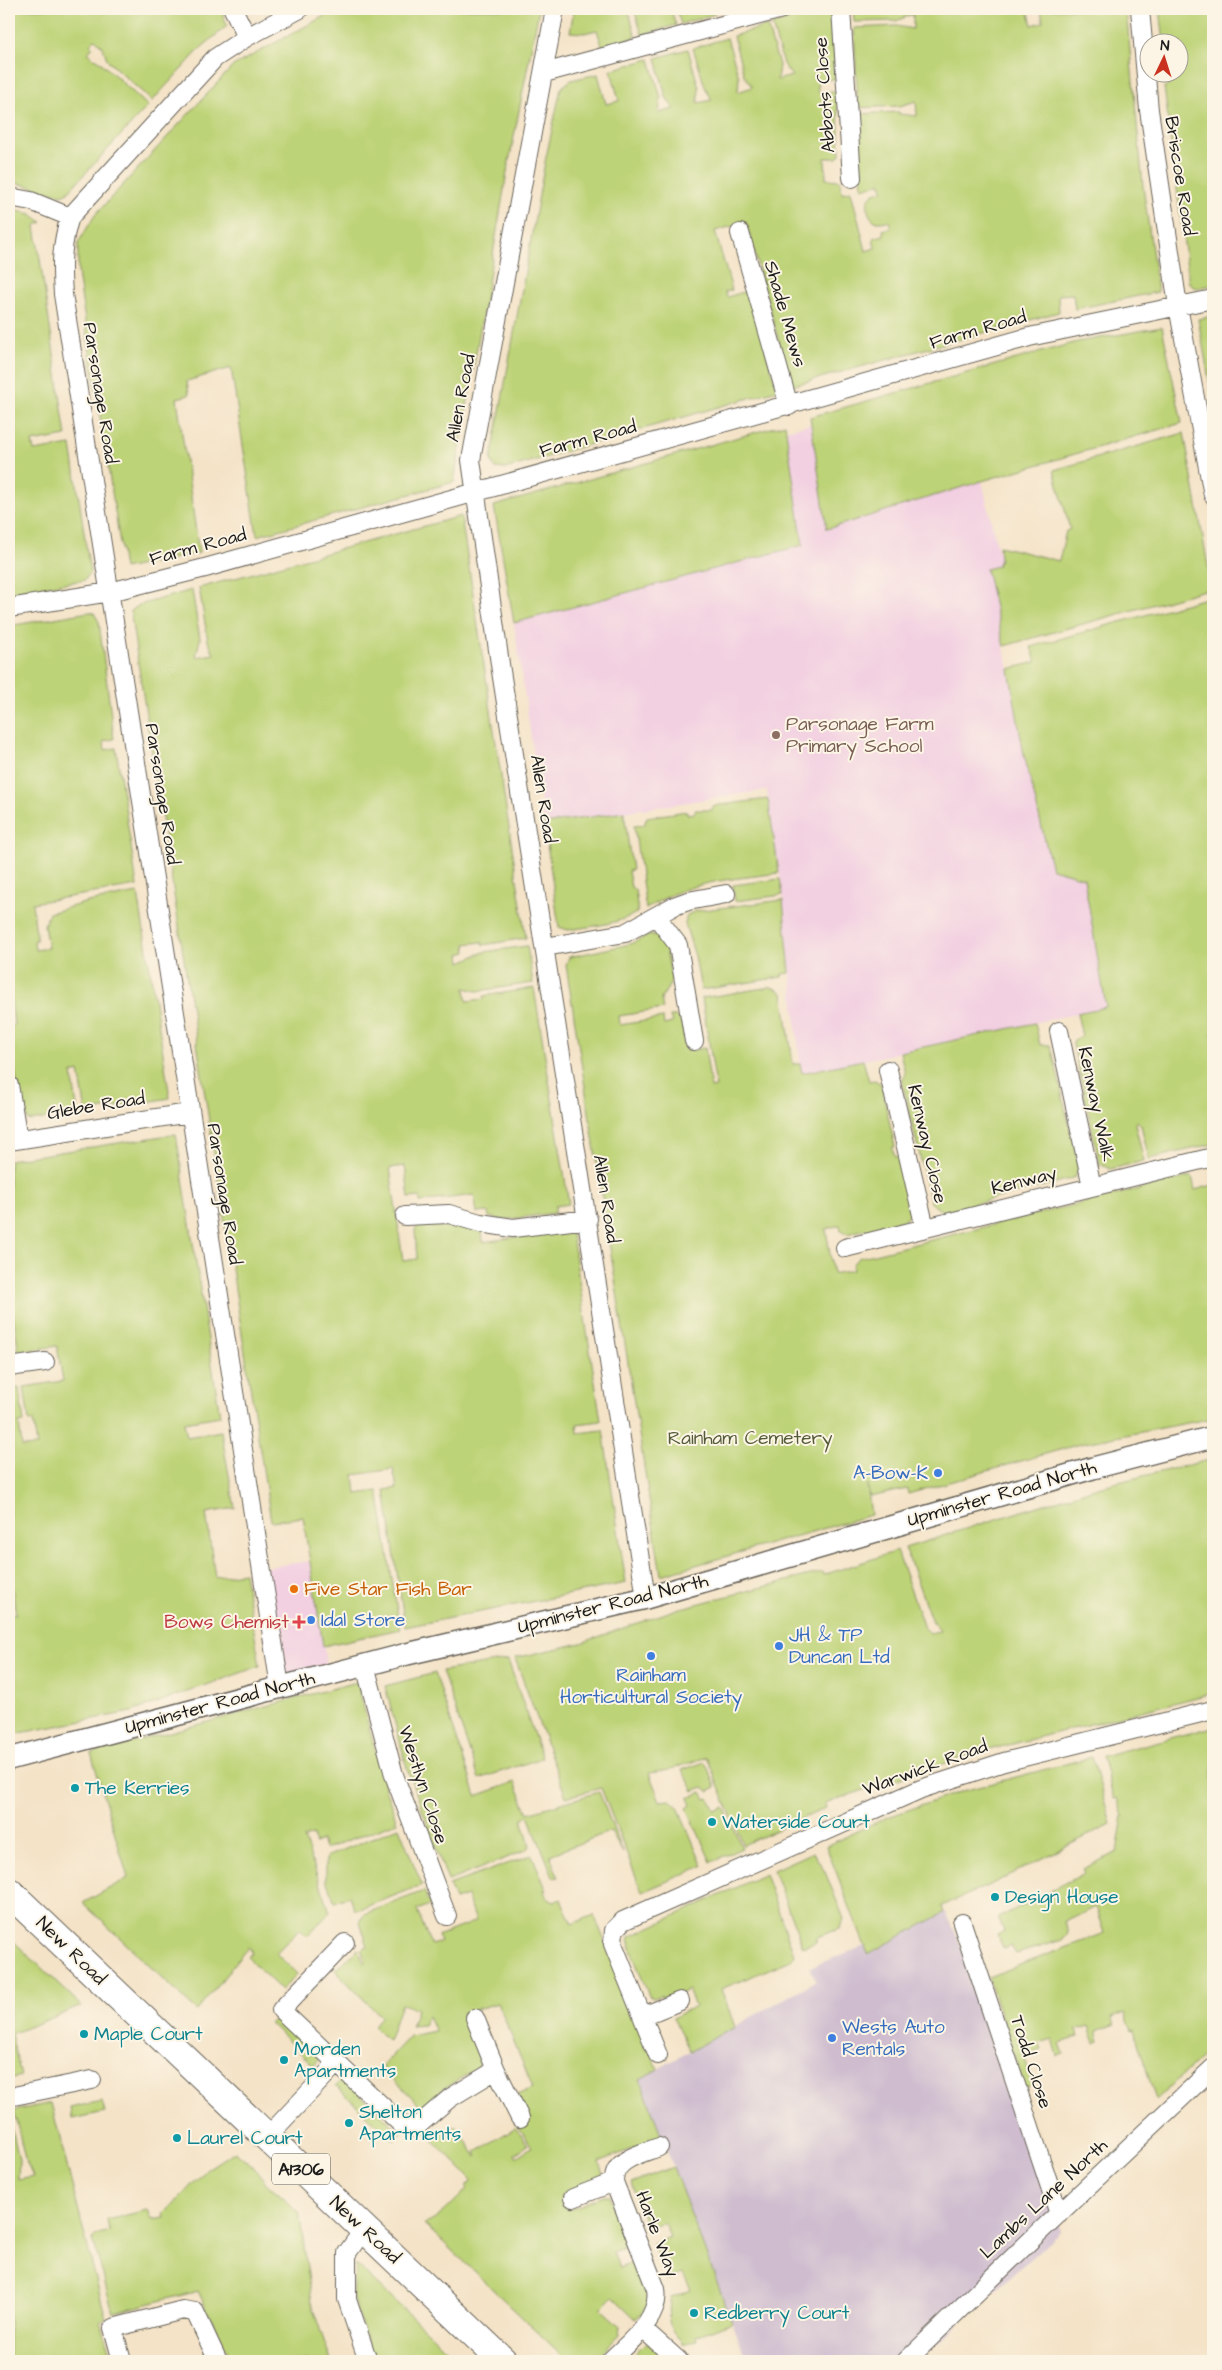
<svg xmlns="http://www.w3.org/2000/svg" width="1222" height="2370" font-family="'Architects Daughter',sans-serif">
<rect width="100%" height="100%" fill="#fcf5e5"/>
<filter id="ink" filterUnits="userSpaceOnUse"><feTurbulence type="fractalNoise" baseFrequency=".02" numOctaves="2"/><feDisplacementMap in="SourceGraphic" scale="10" xChannelSelector="R" yChannelSelector="G"/><feConvolveMatrix kernelMatrix="1 2 1 2 8 2 1 2 1" color-interpolation-filters="sRGB"/></filter>
<filter id="wash" filterUnits="userSpaceOnUse"><feTurbulence type="fractalNoise" baseFrequency=".0096" numOctaves="4" result="noise"/><feDisplacementMap in="SourceGraphic" scale="20" xChannelSelector="R" yChannelSelector="G"/><feGaussianBlur stdDeviation="1.12" result="paint"/><feColorMatrix in="noise" values="0 0 0 0 0 0 0 0 0 0 0 0 0 0 0 0 0 1.4 0 .05"/><feComposite in="paint" operator="in"/></filter>
<g filter="url(#wash)">
<rect width="100%" height="100%" fill="#f4e3c7"/>
<!-- built -->
<path fill="#f2cfe1" d="M811,424L828,529L982,481L1000,559L997,566L986,569L1013,687L1030,779L1052,869L1084,878L1106,1007L801,1074L783,895L767,790L544,824L514,623L802,545L786,430Z
M309,1561L328,1674L280,1687L261,1568Z"/>
<!-- industrial -->
<path fill="#cfbdcf" d="M946,1912L979,1986L1060,2231L919,2361H747L640,2079L816,1981L810,1967L865,1946L869,1954Z"/>
<!-- green -->
<path fill="#bdd377" stroke="#6c784a" d="M9,9H221L227,26L202,47L152,101L108,61L102,46L95,39L90,44L93,47L88,53L95,59L96,58L148,106L67,193L62,195L9,181Z
M337,9H539L507,172L454,482L257,536L231,368L187,381L189,395L177,398L199,553L124,569L82,301L78,272V243L95,215L233,66Z
M574,9H628L636,37L602,46L597,30L584,33L570,32Z
M634,9H671L676,25L642,35Z
M676,9H713L715,14L681,24Z
M853,9H968L969,12L981,9H1028L1032,25L1043,22L1041,9H1126L1143,186L1158,292L1075,309L1073,294L1058,295L1059,312L791,386L746,222L715,231L732,290L725,292L727,297L750,290L777,390L505,469L495,468L491,460L545,162L561,88L571,80L598,74L606,104L619,101L611,70L650,59L661,98L659,113L674,109L666,97L656,58L688,49L699,88L698,103L712,100L705,87L693,48L727,38L739,77L738,92L752,87L744,75L733,36L767,26L779,65L777,80L792,76L783,64L772,25L820,11L828,13L834,22L835,79L818,80V92H837L840,154L837,158H825L826,179L840,180L842,193L851,191L866,251L875,248L873,238L884,235L883,230L891,228L889,221C885,221 883,222 878,222C867,220 864,201 872,195C874,192 880,192 883,190L881,183L862,188L858,114L899,112V114L917,116L916,101L900,106L858,108L854,28L896,26L913,29V14L896,21L854,22Z
M1160,9H1213V285L1195,288L1189,283L1164,87L1169,85L1167,73L1180,72V42H1164Z
M9,209L31,214L42,222L35,226L37,239L66,436L32,442L34,451L71,445L90,572L85,580L9,592Z
M1213,316V401L1198,319Z
M1162,327L1182,423L982,481L827,529L810,417L1077,342Z
M785,424L803,545L514,623L494,506Z
M1184,433L1212,588L1004,646L986,569L997,566L1000,559L999,546L1059,561L1066,531L1070,529L1054,470Z
M461,516L526,938L483,945L482,942L466,944L467,952L460,954L461,962L484,952L527,946L533,983L477,991L465,988L467,1001L484,999V996L534,988L569,1204L555,1206V1213L503,1220L489,1217L488,1212L477,1213L474,1195L420,1202V1197L409,1198L405,1166L390,1168L403,1261L417,1259L415,1230L418,1224L443,1220L482,1231L483,1242L571,1229L601,1421L577,1424L578,1433L603,1430L626,1583L405,1627L385,1490L397,1488L393,1469L354,1475L356,1494L378,1491L400,1629L323,1646L303,1517L271,1521L131,617V611L139,605L192,590L200,639L196,657L214,654L208,641L199,588Z
M1213,596V1144L1149,1159L1141,1125L1137,1121L1135,1124L1144,1161L1110,1169L1100,1164L1073,1044L1074,1040L1082,1036L1077,1013L1106,1007L1084,878L1052,869L1023,750L1009,669L1036,662L1031,647Z
M89,612L94,613L99,622L114,739L104,741L105,750L116,748L137,886L32,903L37,940L34,941L35,950L48,948L44,925L49,913L88,902L138,893L170,1098L86,1112L79,1071L72,1073L78,1114L30,1121L28,1120L25,1110L21,1108L9,1032L12,1026L14,1025L11,1000H9V626Z
M768,799L779,873C729,880 689,880 646,909L634,826L644,825L647,817L687,811V814L695,813V810H712V806Z
M624,812L632,870L628,871L631,887L635,890L638,912C617,925 592,926 568,930L559,927L544,824Z
M780,879L783,895L735,901L733,885Z
M783,900L790,973L782,974V977L701,990L695,956L685,924L687,915L696,911Z
M650,935H656L664,940L672,981L661,999L663,1009L619,1016L620,1025L663,1018L664,1025L672,1023L670,1016H676L682,1023L686,1051L705,1048L711,1088L716,1087L702,998L770,987L775,988L783,993L793,1064H800L802,1073L863,1060L869,1081L875,1080L881,1084L895,1147L892,1148L895,1157H898L910,1212L905,1220L873,1228L872,1240L866,1229L847,1234L841,1230L840,1225L826,1229L833,1274L853,1270L852,1265L858,1258L1192,1176L1195,1190L1213,1185V1418L1080,1444L908,1494L907,1489L870,1497L867,1485L871,1515L661,1575L566,965L569,957L630,944Z
M1035,1023L1040,1045H1050L1052,1050L1079,1168L1074,1178L943,1212L931,1203L902,1081L905,1073L900,1052Z
M176,1134L220,1416L184,1422L187,1437L221,1431L235,1508L206,1513L215,1577L244,1573L260,1666L131,1712L9,1735V1614H16L9,1569V1390L19,1388L24,1422L19,1423L22,1447L37,1446L33,1421H29L24,1387L63,1381L57,1346L19,1352L13,1314L9,1305V1160Z
M1213,1459V1693L973,1754L825,1803L826,1808L743,1845L707,1757L669,1770L649,1773L660,1801L670,1800L678,1807L703,1866L642,1892L601,1788L566,1797L515,1658L581,1643L677,1609L822,1572L823,1575L897,1551L924,1628L930,1634L940,1631L931,1619L905,1548L1098,1487Z
M508,1660L542,1758L479,1779L442,1671Z
M435,1673L476,1796L515,1782L528,1813L599,1792L623,1853L611,1831L550,1855L558,1877L554,1878L528,1816L522,1819L530,1846L524,1851L448,1881L407,1768L385,1686Z
M357,1682L386,1791L397,1822L325,1849L322,1840L315,1843L313,1835L304,1838L330,1912L307,1936L299,1929L276,1953L297,1974L281,1990L247,1957L252,1952L248,1947L197,2011L83,1903L128,1878L91,1753Z
M1213,1727V2046L1156,2100L1134,2030L1132,2031L1125,2013L1112,2018L1115,2024L1097,2031L1100,2041L1095,2043L1089,2026L1076,2030L1078,2037L1060,2043L1064,2054L1058,2056L1053,2039L1039,2043L1042,2050L1024,2056L1034,2085L1025,2089L988,1977L1105,1933L1096,1907L1065,1922L1068,1933L1062,1940L1016,1954L1011,1946L1004,1949L997,1935L1004,1931L998,1918L1085,1873L1083,1869L1117,1852L1123,1816L1117,1798L1114,1799L1102,1756Z
M1092,1757L1111,1824L996,1882L942,1906L944,1913L868,1954L826,1846L885,1818L963,1791Z
M705,1762L716,1787L708,1791L703,1787L694,1791L682,1770Z
M702,1792L706,1799L709,1798L715,1811L724,1807L742,1848L711,1862L687,1808L691,1805L688,1798Z
M399,1827L422,1885L360,1909H354L349,1896L335,1902L326,1880V1857Z
M813,1852L825,1872L844,1919L839,1929L817,1937L816,1942L803,1947L773,1870Z
M532,1855L546,1889L544,1890L547,1898L554,1902L561,1899L572,1924L594,1915L658,2069L640,2079L662,2137L599,2162L603,2174L598,2180L561,2194L567,2210L604,2196H609L629,2246L613,2252L619,2268L635,2262L648,2296L647,2306L636,2319L613,2297L601,2309L620,2326L619,2335L594,2361H568L424,2224C436,2223 459,2197 468,2188L466,2186L472,2180L431,2138L440,2129L444,2133L452,2126H456L477,2157L478,2156L476,2152L516,2127L528,2145L515,2154L516,2157L532,2147L519,2127L531,2119L517,2095L533,2088L498,2003L462,2013L481,2061L477,2068L439,2092L423,2108L383,2069V2065L410,2036L435,2031L428,2016L423,2025L411,2026L417,2009L401,2004L388,2041L373,2026L381,2017L335,1970L358,1949L364,1963L366,1962L361,1949L368,1946L360,1923L364,1914L424,1891L430,1905L417,1910L431,1945L440,1942L438,1936L476,1921L467,1896L455,1900L449,1885Z
M765,1874L794,1954L791,1960L721,1989L735,2027L690,2051L673,2018L695,2006L688,1990L663,2001L661,1996L653,1998L649,1996L632,1953L629,1937Z
M11,1939L82,2006L11,2034L21,2076L9,2079V1940Z
M279,2018L319,2058L314,2066L270,2023Z
M341,2081L347,2082L401,2133L394,2141L336,2086Z
M102,2101L105,2112L72,2119L70,2108Z
M51,2103L106,2319L101,2321L112,2361H9V2115L19,2160L18,2180L33,2177L25,2159L14,2111Z
M235,2151L252,2165L267,2184L299,2212L313,2309L331,2361H232L198,2291L113,2313L93,2239L95,2235L109,2231L107,2220L147,2210L152,2219L165,2217L164,2214L207,2169Z
M673,2167L732,2322L696,2336L697,2340L684,2345C668,2323 666,2325 671,2298L691,2290L683,2274L667,2280L653,2244L670,2237L664,2222L648,2228L631,2183Z
M355,2264L459,2361H374L353,2300Z
M647,2343L669,2361H628L643,2345Z"/>
</g>
<g filter="url(#ink)">
<g fill="none" stroke-linecap="round" stroke-linejoin="round">
<!-- minor casing -->
<g stroke="#686258" stroke-width="20">
<path id="minor" d="M233,9L247,37
M555,9L471,460L501,671L646,1598
M841,9L852,178
M1140,9L1149,110L1178,306L1213,495
M544,73L782,9
M9,197L31,201L70,217
M740,233L789,406
M9,608L110,592L205,568L1029,337L1213,299
M656,916L678,945L694,1041
M545,947L625,933L674,906L688,901L726,894
M1059,1031L1092,1187
M888,1070L925,1228
M9,1085L18,1139
M9,1141L189,1113
M405,1216L449,1214L480,1223L513,1228L588,1219
M845,1248L1213,1157
M9,1367L45,1362
M365,1665L394,1775L447,1916
M280,1687L63,294C61,266 61,244 70,217L215,58L247,37L300,9
M962,1923L1059,2214
M345,1943L281,2010L401,2124L415,2128L450,2098L496,2070L475,2018
M643,2016L680,2001
M658,2055L613,1944L614,1930L623,1921L921,1789L1004,1762L1213,1710
M496,2070L520,2118
M9,2097L92,2080
M268,2136L337,2063
M573,2198L614,2182
M364,2229L347,2253V2299L368,2361
M642,2328L679,2361
M122,2361L113,2328L183,2310L195,2312L218,2361
M610,2361C629,2342 661,2319 656,2289L614,2182C613,2159 641,2154 659,2147
M906,2361L1032,2239L1213,2068"/>
</g>
<!-- tertiary casing -->
<g stroke="#686258" stroke-width="24">
<path id="tertiary" d="M9,1759L407,1654L646,1598L1093,1468L1213,1437"/>
</g>
<!-- primary casing -->
<g stroke="#686258" stroke-width="30">
<path id="primary" d="M9,1892L503,2361"/>
</g>
<!-- minor -->
<use href="#minor" stroke="#fff" stroke-width="18"/>
<!-- tertiary -->
<use href="#tertiary" stroke="#fff" stroke-width="21"/>
<!-- primary -->
<use href="#primary" stroke="#fff" stroke-width="28"/>
</g>
</g>
<!-- markers -->
<circle fill="#8d6e63" stroke="#fcf5e5" stroke-width="2" cx="776" cy="735" r="5"/>
<g fill="#3f7fe0" stroke="#fcf5e5" stroke-width="2">
<circle cx="938" cy="1473" r="5"/>
<circle cx="311" cy="1620" r="5"/>
<circle cx="779" cy="1646" r="5"/>
<circle cx="651" cy="1656" r="5"/>
<circle cx="832" cy="2038" r="5"/>
</g>
<circle fill="#e8710a" stroke="#fcf5e5" stroke-width="2" cx="294" cy="1589" r="5"/>
<path fill="#e0444e" stroke="#fcf5e5" stroke-width="2" d="M296.5 1614.5h5v5h5v5h-5v5h-5v-5h-5v-5h5z"/>
<g fill="#0f9aa8" stroke="#fcf5e5" stroke-width="2">
<circle cx="75" cy="1788" r="5"/>
<circle cx="712" cy="1822" r="5"/>
<circle cx="995" cy="1897" r="5"/>
<circle cx="84" cy="2034" r="5"/>
<circle cx="284" cy="2060" r="5"/>
<circle cx="349" cy="2123" r="5"/>
<circle cx="177" cy="2138" r="5"/>
<circle cx="694" cy="2313" r="5"/>
</g>
<g text-anchor="middle" dominant-baseline="central" stroke-width="4" stroke-linejoin="round" paint-order="stroke">
<!-- shield labels -->
<rect fill="#fcf5e5" stroke="#5f5d58" stroke-width="1" x="272" y="2153.5" width="58" height="31" rx="4"/>
<g font-size="18" font-weight="bold" fill="#1c1c1c">
<text x="301" y="2169">A1306</text>
</g>
<!-- street labels -->
<g font-size="19" fill="#1c1c1c" stroke="#fcf5e5">
<text transform="translate(825 95) rotate(-94)">Abbots Close</text>
<text transform="translate(1180 176) rotate(81)">Briscoe Road</text>
<text transform="translate(785 314) rotate(74)">Shade Mews</text>
<text transform="translate(978 330) rotate(-16)">Farm Road</text>
<text transform="translate(100 393) rotate(81)">Parsonage Road</text>
<text transform="translate(461 398) rotate(-79)">Allen Road</text>
<text transform="translate(588 439) rotate(-15)">Farm Road</text>
<text transform="translate(198 547) rotate(-15)">Farm Road</text>
<text transform="translate(162 794) rotate(81)">Parsonage Road</text>
<text transform="translate(543 799) rotate(81)">Allen Road</text>
<text transform="translate(1096 1104) rotate(78)">Kenway Walk</text>
<text transform="translate(96 1106) rotate(-9)">Glebe Road</text>
<text transform="translate(927 1144) rotate(77)">Kenway Close</text>
<text transform="translate(1024 1181) rotate(-14)">Kenway</text>
<text transform="translate(224 1194) rotate(81)">Parsonage Road</text>
<text transform="translate(606 1199) rotate(81)">Allen Road</text>
<text transform="translate(1002 1494) rotate(-16)">Upminster Road North</text>
<text transform="translate(613 1604) rotate(-14)">Upminster Road North</text>
<text transform="translate(220 1703) rotate(-15)">Upminster Road North</text>
<text transform="translate(925 1768) rotate(-20)">Warwick Road</text>
<text transform="translate(423 1785) rotate(72)">Westlyn Close</text>
<text transform="translate(71 1951) rotate(44)">New Road</text>
<text transform="translate(1031 2062) rotate(72)">Todd Close</text>
<text transform="translate(1044 2199) rotate(-43)">Lambs Lane North</text>
<text transform="translate(365 2230) rotate(43)">New Road</text>
<text transform="translate(657 2234) rotate(69)">Harle Way</text>
</g>
<!-- education labels -->
<g font-size="19" fill="#785e54" stroke="#fcf5e5" text-anchor="start">
<text x="786" y="724">Parsonage Farm<tspan x="786" dy="22">Primary School</tspan></text>
</g>
<!-- park labels -->
<g font-size="19" fill="#545c3c" stroke="#fcf5e5">
<text x="750" y="1438">Rainham Cemetery</text>
</g>
<!-- shop labels -->
<g font-size="19" fill="#366cbe" stroke="#fcf5e5" text-anchor="start">
<text x="928" y="1473" text-anchor="end">A-Bow-K</text>
<text x="321" y="1620">Idal Store</text>
<text x="789" y="1635">JH &amp; TP<tspan x="789" dy="22">Duncan Ltd</tspan></text>
<text x="651" y="1675" text-anchor="middle">Rainham<tspan x="651" dy="22">Horticultural Society</tspan></text>
<text x="842" y="2027">Wests Auto<tspan x="842" dy="22">Rentals</tspan></text>
</g>
<!-- food labels -->
<g font-size="19" fill="#c56008" stroke="#fcf5e5" text-anchor="start">
<text x="304" y="1589">Five Star Fish Bar</text>
</g>
<!-- health labels -->
<g font-size="19" fill="#be3a42" stroke="#fcf5e5" text-anchor="end">
<text x="289" y="1622">Bows Chemist</text>
</g>
<!-- culture labels -->
<g font-size="19" fill="#0d838f" stroke="#fcf5e5" text-anchor="start">
<text x="85" y="1788">The Kerries</text>
<text x="722" y="1822">Waterside Court</text>
<text x="1005" y="1897">Design House</text>
<text x="94" y="2034">Maple Court</text>
<text x="294" y="2049">Morden<tspan x="294" dy="22">Apartments</tspan></text>
<text x="359" y="2112">Shelton<tspan x="359" dy="22">Apartments</tspan></text>
<text x="187" y="2138">Laurel Court</text>
<text x="704" y="2313">Redberry Court</text>
</g>
</g>
<!-- margin -->
<rect width="1222" height="2370" fill="none" stroke="#fcf5e5" stroke-width="30"/>
<!-- north arrow -->
<g transform="translate(1164 58) rotate(4)"><circle r="24" fill="#fcf5e5" stroke="#a29e95"/>
<path d="M0-4L9 19L0 12L-9 19Z" fill="#c8321e"/>
<text y="-8" font-size="14" font-weight="bold" text-anchor="middle" fill="#1c1c1c">N</text>
</g>
</svg>
